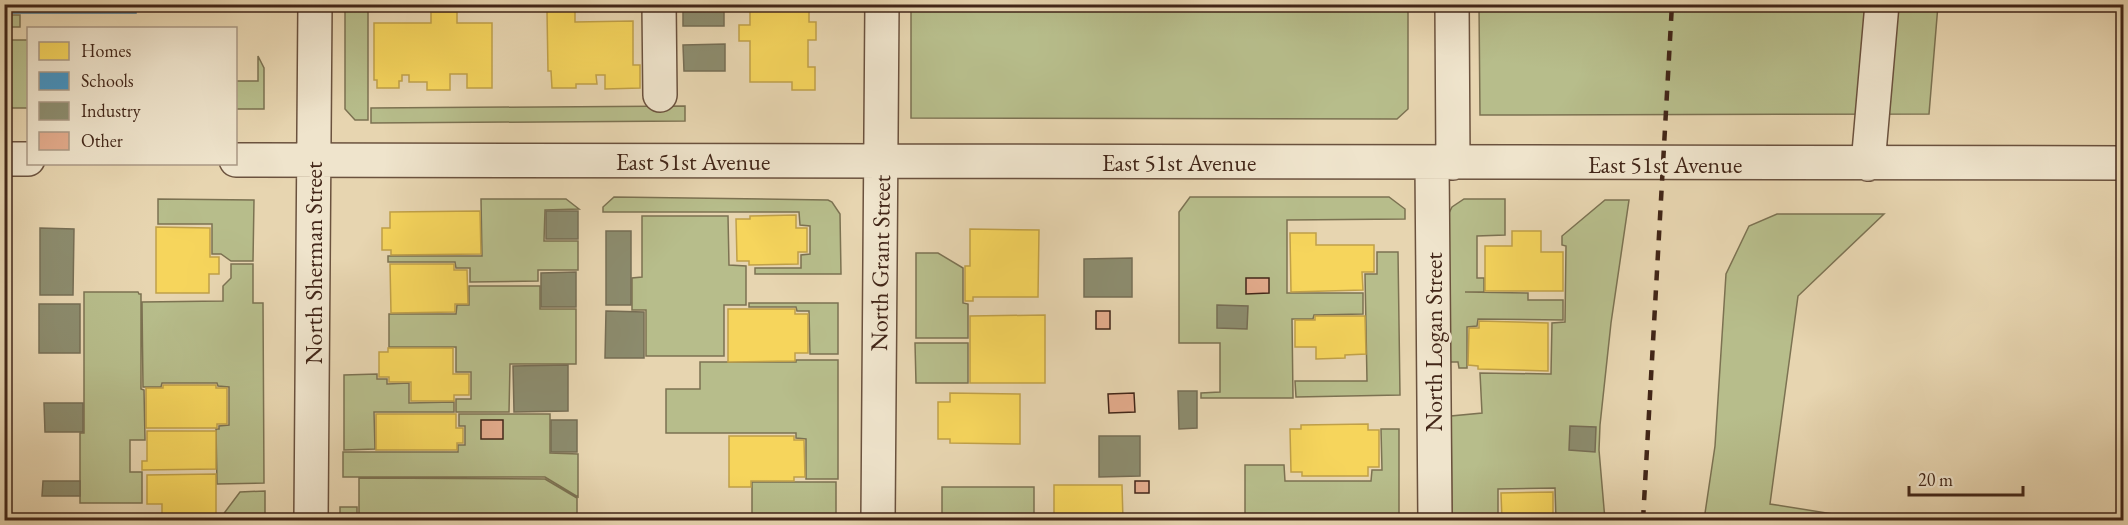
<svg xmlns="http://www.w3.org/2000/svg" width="2128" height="525" font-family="'EB Garamond',serif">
<rect width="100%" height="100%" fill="#e7d5b0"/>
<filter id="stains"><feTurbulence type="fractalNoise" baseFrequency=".00333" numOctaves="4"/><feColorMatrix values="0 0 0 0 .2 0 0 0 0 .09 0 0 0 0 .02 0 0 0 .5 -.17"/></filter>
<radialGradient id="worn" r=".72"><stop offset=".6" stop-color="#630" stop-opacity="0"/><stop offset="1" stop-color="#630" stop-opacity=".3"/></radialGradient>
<!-- green -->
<path fill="#b7bd8b" stroke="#7c7252" stroke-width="1.5" d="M345,5H368V120H355L345,109Z
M911,5H1408V109L1397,119L911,118Z
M1479,5H1938L1929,114L1480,115Z
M5,15H20V27H5Z
M5,40H28V108H5Z
M258,56L264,68V109H236V81H258Z
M685,106V121L371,123V108Z
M614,197L828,200L832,202L840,214L841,274H755V268H801V255L810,254V226L800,225L799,212H603V207Z
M1190,197H1389L1405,209V219L1287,220V293H1363V314L1314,315L1313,319H1292L1293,398H1201V393L1220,392V343H1179V212Z
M158,199L254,200L253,261H231L221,254H212V224H158Z
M481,199H566L579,209L545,210L544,241H578V270H538V281L470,282V268H456L455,262H388V256H482Z
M1464,199H1505V235L1477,236V278H1484V292H1465L1528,293V300H1563V320L1478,319L1477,326L1467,327V368H1459L1458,362H1447V217L1452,207Z
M1605,200H1629L1611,323L1600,425L1599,450L1605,520H1556L1555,488L1498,489V520H1452L1451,416L1482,413L1480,373L1551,374L1552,323L1565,322L1566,246L1562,245V236Z
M1777,214H1884L1798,296L1770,504L1846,516L1845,520H1704L1715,446L1726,274L1749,226Z
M642,216H728L729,265L746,266V305H724V356H646V310H632V278L642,277Z
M1377,252H1398L1400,395L1296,397L1295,381H1367L1365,274H1377Z
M916,253H938L963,268V303L968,304V338H916Z
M231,264H253V303H263L264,483L217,484L216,429H219V426L229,425V387L218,386L217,383H162L161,387H143L142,302L223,301V286L231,278Z
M4,277H11V337H5Z
M469,286H540V309H576V364H510L509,412H456V399H471V372H456V347H389V314H456L457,305H469Z
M84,292H138L139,294H141V389L144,390L145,440H130V472H142V503H80V433H84Z
M749,303H838V354H810L809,311H797L796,307H749Z
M915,343H968V383H916Z
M796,360H838V479H806V439L796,438V433H666V389H700V362H796Z
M377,374V379H387V384L409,383V403L454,402V412H374L375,449L344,450V375Z
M459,414H550V453L578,454V497L545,477H343V452H458V445H465V426H459Z
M1381,429H1399V520H1245V465H1284L1285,481H1371L1372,470H1382Z
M4,453H7V520H4Z
M359,478L545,479L577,498V520L359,518Z
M752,482H836V520H752Z
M942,487H1034V520H942Z
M265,491V520H219L240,492Z
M340,507H357V519L375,520H340Z
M80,518H143V520H80Z"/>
<!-- homes -->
<path fill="#f6d55c" stroke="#c0a048" stroke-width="1.5" d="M750,4H809V22H816V40H808V67H815V90H792V82H750V41H739V25H750Z
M547,11H575V22L633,21V65H640V88L605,89V75H596L597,84H576V88H552L551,71H548Z
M431,12H457V23H492V88H467V74H450V90H427V82H409V75H402V81H399V88H377V80H374V23H431Z
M480,211L481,254L391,255V250H382V228H390V212Z
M796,215V228H807V252H798V264L749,265V261H737L736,219H750V216Z
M156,227L210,228V257H219V274H209V293H156Z
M970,229L1039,230L1038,297H973V301H965V266H970Z
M1512,231H1541V252H1563V291H1485V246H1512Z
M1290,233H1316V245H1374V272H1362L1363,290L1291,292Z
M390,264H454V270H467L468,304H455V312L391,313Z
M728,309H795V314H808V353H795V361L728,362Z
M1045,315V383H970V316Z
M1315,316H1365L1366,354L1345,355V358L1316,359V347H1295V320H1315Z
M1479,321L1548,323V371L1478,369V366L1468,365L1469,328H1479Z
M388,348H453V374H469V395H454V401H411V382H389V377H379V352H388Z
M163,385H216V388H227V424H217V428H146V388H163Z
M950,393L1020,394V444L950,443V439H938V402H950Z
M376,414H456V428H463V443H457V450H376Z
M1368,424V430H1379V467H1368V476H1302V472H1291L1290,429H1301V425Z
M147,431H216V469L142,470V461H147Z
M729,436H794V440H804L805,477H794V481H751V487H729Z
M216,474V514H162V504H147V475Z
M1054,485H1122L1123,520H1054Z
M1553,492V520H1502L1501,493Z
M146,518H217V520H146Z"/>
<!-- schools -->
<path fill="#4393c3" stroke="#437290" stroke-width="1.5" d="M4,4H136V13H4Z"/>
<!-- industry -->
<path fill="#8c8c6e" stroke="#766d54" stroke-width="1.5" d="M683,4H724V26H683Z
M725,44V71H684L683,45Z
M546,211H578V239H546Z
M40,228L74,229L73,295H40Z
M606,231H631V305H606Z
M1132,258V297H1084V259Z
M576,272V307H541V273Z
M39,304H80V353H39Z
M1217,305L1248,306L1247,329L1217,328Z
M606,311L644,312V358H605Z
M568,365V411L514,412L513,366Z
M1178,391H1197V428L1179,429Z
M44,403H83V432H45Z
M551,420H577V452H551Z
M1570,426L1596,427L1595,452L1569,450Z
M1099,436H1140V476L1099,477Z
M43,481H80V496H42Z"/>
<!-- building -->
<path fill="#e3ab8c" stroke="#422618" stroke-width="1.5" d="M1246,278H1269V293L1246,294Z
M1096,311H1110V329H1096Z
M1134,393L1135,412L1109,413L1108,394Z
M481,420H503V439H481Z
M1135,481H1149V493H1135Z"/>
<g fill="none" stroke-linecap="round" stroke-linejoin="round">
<!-- minor casing -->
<g stroke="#6b523e" stroke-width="36">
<path id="minor" d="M659,4L660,95
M1452,4L1453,163
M4,159H28
M236,160L2124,163
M1432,163L1435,520
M1868,164L1882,4
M311,520L315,4
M878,520L882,4"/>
</g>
<!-- minor -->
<use href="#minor" stroke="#efe4cc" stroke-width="33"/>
<!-- rail -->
<path stroke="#422618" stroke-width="4.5" stroke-dasharray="10 10" stroke-linecap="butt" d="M1643,520L1672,4"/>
</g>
<g text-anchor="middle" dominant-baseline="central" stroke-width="6" stroke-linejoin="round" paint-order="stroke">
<!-- street labels -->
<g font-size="24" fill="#422618" stroke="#efe4cc">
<text x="693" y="161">East 51st Avenue</text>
<text x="1179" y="162">East 51st Avenue</text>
<text x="1665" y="164">East 51st Avenue</text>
<text transform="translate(313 263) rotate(-90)">North Sherman Street</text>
<text transform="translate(880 263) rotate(-89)">North Grant Street</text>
<text transform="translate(1433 342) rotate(-90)">North Logan Street</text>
</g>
</g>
<!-- margin -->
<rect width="2128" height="525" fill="none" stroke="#e7d5b0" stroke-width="24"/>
<rect x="6" y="6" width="2116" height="513" fill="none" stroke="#422618" stroke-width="3"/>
<rect x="12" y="12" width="2104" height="501" fill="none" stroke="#422618" stroke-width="1.5"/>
<!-- legend -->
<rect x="27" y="27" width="210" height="138" fill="#efe4cc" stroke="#aa9884" stroke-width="1.5"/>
<rect x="39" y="42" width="30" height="18" fill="#f6d55c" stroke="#aa9884" stroke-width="1.5"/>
<text x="81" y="57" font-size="18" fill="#422618">Homes</text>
<rect x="39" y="72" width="30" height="18" fill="#4393c3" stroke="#aa9884" stroke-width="1.5"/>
<text x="81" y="87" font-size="18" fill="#422618">Schools</text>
<rect x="39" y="102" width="30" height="18" fill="#8c8c6e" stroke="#aa9884" stroke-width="1.5"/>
<text x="81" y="117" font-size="18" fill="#422618">Industry</text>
<rect x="39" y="132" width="30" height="18" fill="#e3ab8c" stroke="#aa9884" stroke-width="1.5"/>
<text x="81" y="147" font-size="18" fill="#422618">Other</text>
<!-- scale -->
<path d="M1909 486v9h114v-9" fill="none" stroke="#422618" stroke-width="3"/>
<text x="1918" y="486" font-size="18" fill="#422618" stroke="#efe4cc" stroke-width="4.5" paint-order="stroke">20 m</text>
<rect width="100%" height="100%" filter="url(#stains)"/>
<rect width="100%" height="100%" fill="url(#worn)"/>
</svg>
